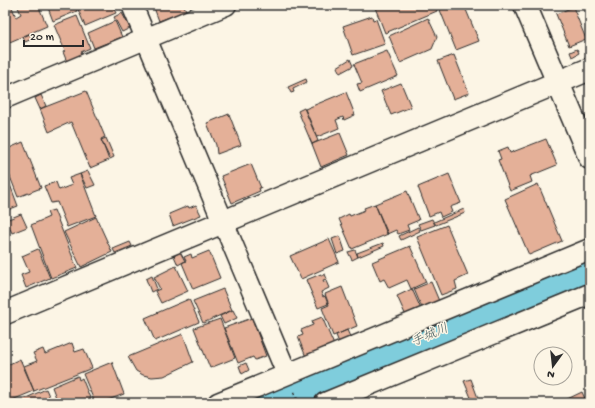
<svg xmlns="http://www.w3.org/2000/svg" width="595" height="408" font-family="'Gochi Hand','Klee One',sans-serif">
<rect width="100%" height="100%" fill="#fcf5e5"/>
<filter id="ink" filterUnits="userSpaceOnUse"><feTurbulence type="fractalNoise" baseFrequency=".025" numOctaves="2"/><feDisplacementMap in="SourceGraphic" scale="8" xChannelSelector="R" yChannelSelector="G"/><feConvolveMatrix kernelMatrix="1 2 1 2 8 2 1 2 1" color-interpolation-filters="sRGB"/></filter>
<g filter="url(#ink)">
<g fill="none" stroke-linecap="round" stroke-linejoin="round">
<!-- river -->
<path stroke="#7fcddc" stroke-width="35" d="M271,403L590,269"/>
</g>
<!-- building -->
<path fill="#e4b098" stroke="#2b2b2b" d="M5,5H11L16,17L21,14L17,5H38L47,26L5,44Z
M47,5H74L77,11L53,21Z
M83,5H112L116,13L85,26L77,7Z
M153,5H184L186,11L159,21Z
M374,5H435L437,11L385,33Z
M438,5H464L479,41L456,50Z
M573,7L586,39L569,46L556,14Z
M122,13L130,28L122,32L114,17Z
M77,16L90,48L81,52L83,56L67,62L63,52L65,51L54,25Z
M372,16L373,20L376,19L385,44L353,55L343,26Z
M428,18L437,37L432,49L400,63L389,36Z
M115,21L122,37L94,48L88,33Z
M30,34L32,39L25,42L23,37Z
M577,49L579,53L572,57L570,52Z
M387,51L398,76L360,92L357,84L362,83L354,64Z
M454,55L469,93L453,99L438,61Z
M350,59L353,66L340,73L337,67Z
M306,79L307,82L293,89L294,92L291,93L288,87Z
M401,83L411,107L391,115L381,91Z
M86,91L105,137L101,139L109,160L90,168L71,122L49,132L40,109Z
M346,92L355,115L344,120L343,117L336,120L339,128L317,137L305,109Z
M41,95L46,106L40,109L35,98Z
M304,108L318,141L312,144L298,111Z
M229,114L241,145L217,154L216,145L207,123Z
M340,133L349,155L321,167L312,144Z
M106,138L114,157L110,159L101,140Z
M546,139L557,165L530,176L532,182L510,191L498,160L501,159L498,151L508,147L510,153Z
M23,142L41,188L18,197L5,164V150Z
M251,164L261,188H259L260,191L232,203L221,176Z
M88,171L95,185L87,188L80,174Z
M6,174L18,206L5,211V175Z
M80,174L96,216L67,227L57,202L51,203L44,186L56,182L59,190L72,185L69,178Z
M449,174L461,203L450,207L452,212L441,217L439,212L429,216L418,187Z
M538,184L562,241L529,255L505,199Z
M407,191L419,220L407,225L409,230L398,234L396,230L387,234L375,204Z
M375,204L388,234L352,249L339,219L349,214L350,216L365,210L364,208Z
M196,205L201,215L173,226L169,214L188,206L189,208Z
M464,209L465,213L436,225L434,222Z
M54,210L77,268L51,278L31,225L49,217L47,212Z
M21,214L27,227L12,233L6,220Z
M96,217L112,252L81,267L64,232Z
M432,219L435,225L421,230L418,224Z
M447,225L468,275L455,281L457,289L441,295L417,237Z
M418,227L420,231L401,240L399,236Z
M340,236L345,251L337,254L332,239Z
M329,239L339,262L301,279L290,256Z
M130,242L132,246L115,253L113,249Z
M383,243L384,246L358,257L357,253Z
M410,246L426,282L411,289L407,280L389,288L384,279L380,281L372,262Z
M38,249L50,278L26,288L21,275L29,272L22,256Z
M355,250L358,257L352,260L348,252Z
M209,251L220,278L193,289L182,263L186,261L184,257L191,254L192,258Z
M180,252L185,261L178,265L174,256Z
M176,266L188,291L161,303L155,291L160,289L154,277Z
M321,274V276L325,274L327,279L323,280L324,282L326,281L329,288L321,292L323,297L325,296L328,304L318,308L306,280Z
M152,276L157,289L151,292L146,279Z
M431,282L439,301L422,308L414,289Z
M342,287L357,326L333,336L322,308L329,305L325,294Z
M223,289L232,310L203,323L193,301Z
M412,289L421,309L406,316L397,296Z
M189,299L199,322L155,341L145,318Z
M233,310L237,318L224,324L220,316Z
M322,317L334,345L306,357L298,337L303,335L301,330L313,325L312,321Z
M252,318L266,356L255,360L253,357L238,363L224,328Z
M220,319L235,358L210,368L194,328Z
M347,330L351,339L339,343L336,335Z
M183,334L193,362L164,376L152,377L143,375L136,371L128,357Z
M72,343L75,352L84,349L92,368L34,391L24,366L37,361L33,353L43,349L45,354Z
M20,359L34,391L5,403V366Z
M112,362L124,394L100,403H95L83,374Z
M246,363L249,370L242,374L239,366Z
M78,376L79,380L82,378L92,403H58L52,387Z
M471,379L478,398L472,400L464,381Z
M46,389L52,403H15Z
M582,392L587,403H559Z"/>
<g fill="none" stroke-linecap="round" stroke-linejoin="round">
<!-- minor casing -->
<g stroke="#2b2b2b" stroke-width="23">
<path id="minor" d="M132,5L287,374
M5,98L226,5
M218,403L590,249
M325,403L590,294"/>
</g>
<!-- tertiary casing -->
<g stroke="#2b2b2b" stroke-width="25">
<path id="tertiary" d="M525,5L590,158
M5,313L590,69"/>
</g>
<!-- path -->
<path stroke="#2b2b2b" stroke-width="2.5" stroke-dasharray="3 3" stroke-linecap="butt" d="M294,392L298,403"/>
<!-- minor -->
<use href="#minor" stroke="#fcf5e5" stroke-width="20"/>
<!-- tertiary -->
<use href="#tertiary" stroke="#fcf5e5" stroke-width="22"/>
</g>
</g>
<g text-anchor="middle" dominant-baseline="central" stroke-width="3" stroke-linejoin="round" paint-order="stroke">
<!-- water labels -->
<g font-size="13" font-style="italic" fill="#445c60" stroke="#fcf5e5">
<text transform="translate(430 336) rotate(-23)">手城川</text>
</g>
</g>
<!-- margin -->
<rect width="595" height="408" fill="none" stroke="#fcf5e5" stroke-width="20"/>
<rect x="10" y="10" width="575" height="388" fill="none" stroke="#2b2b2b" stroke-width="1.5" filter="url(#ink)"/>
<!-- north arrow -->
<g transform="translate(553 366) rotate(195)"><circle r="19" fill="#fcf5e5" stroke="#a8a49b"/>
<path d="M0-3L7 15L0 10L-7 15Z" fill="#2b2b2b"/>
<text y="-6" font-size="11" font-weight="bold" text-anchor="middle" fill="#2b2b2b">N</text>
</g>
<!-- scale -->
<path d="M24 40v6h59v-6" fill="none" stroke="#2b2b2b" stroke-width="2"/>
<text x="30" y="40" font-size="12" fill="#2b2b2b" stroke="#fcf5e5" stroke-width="3" paint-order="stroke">20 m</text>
</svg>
